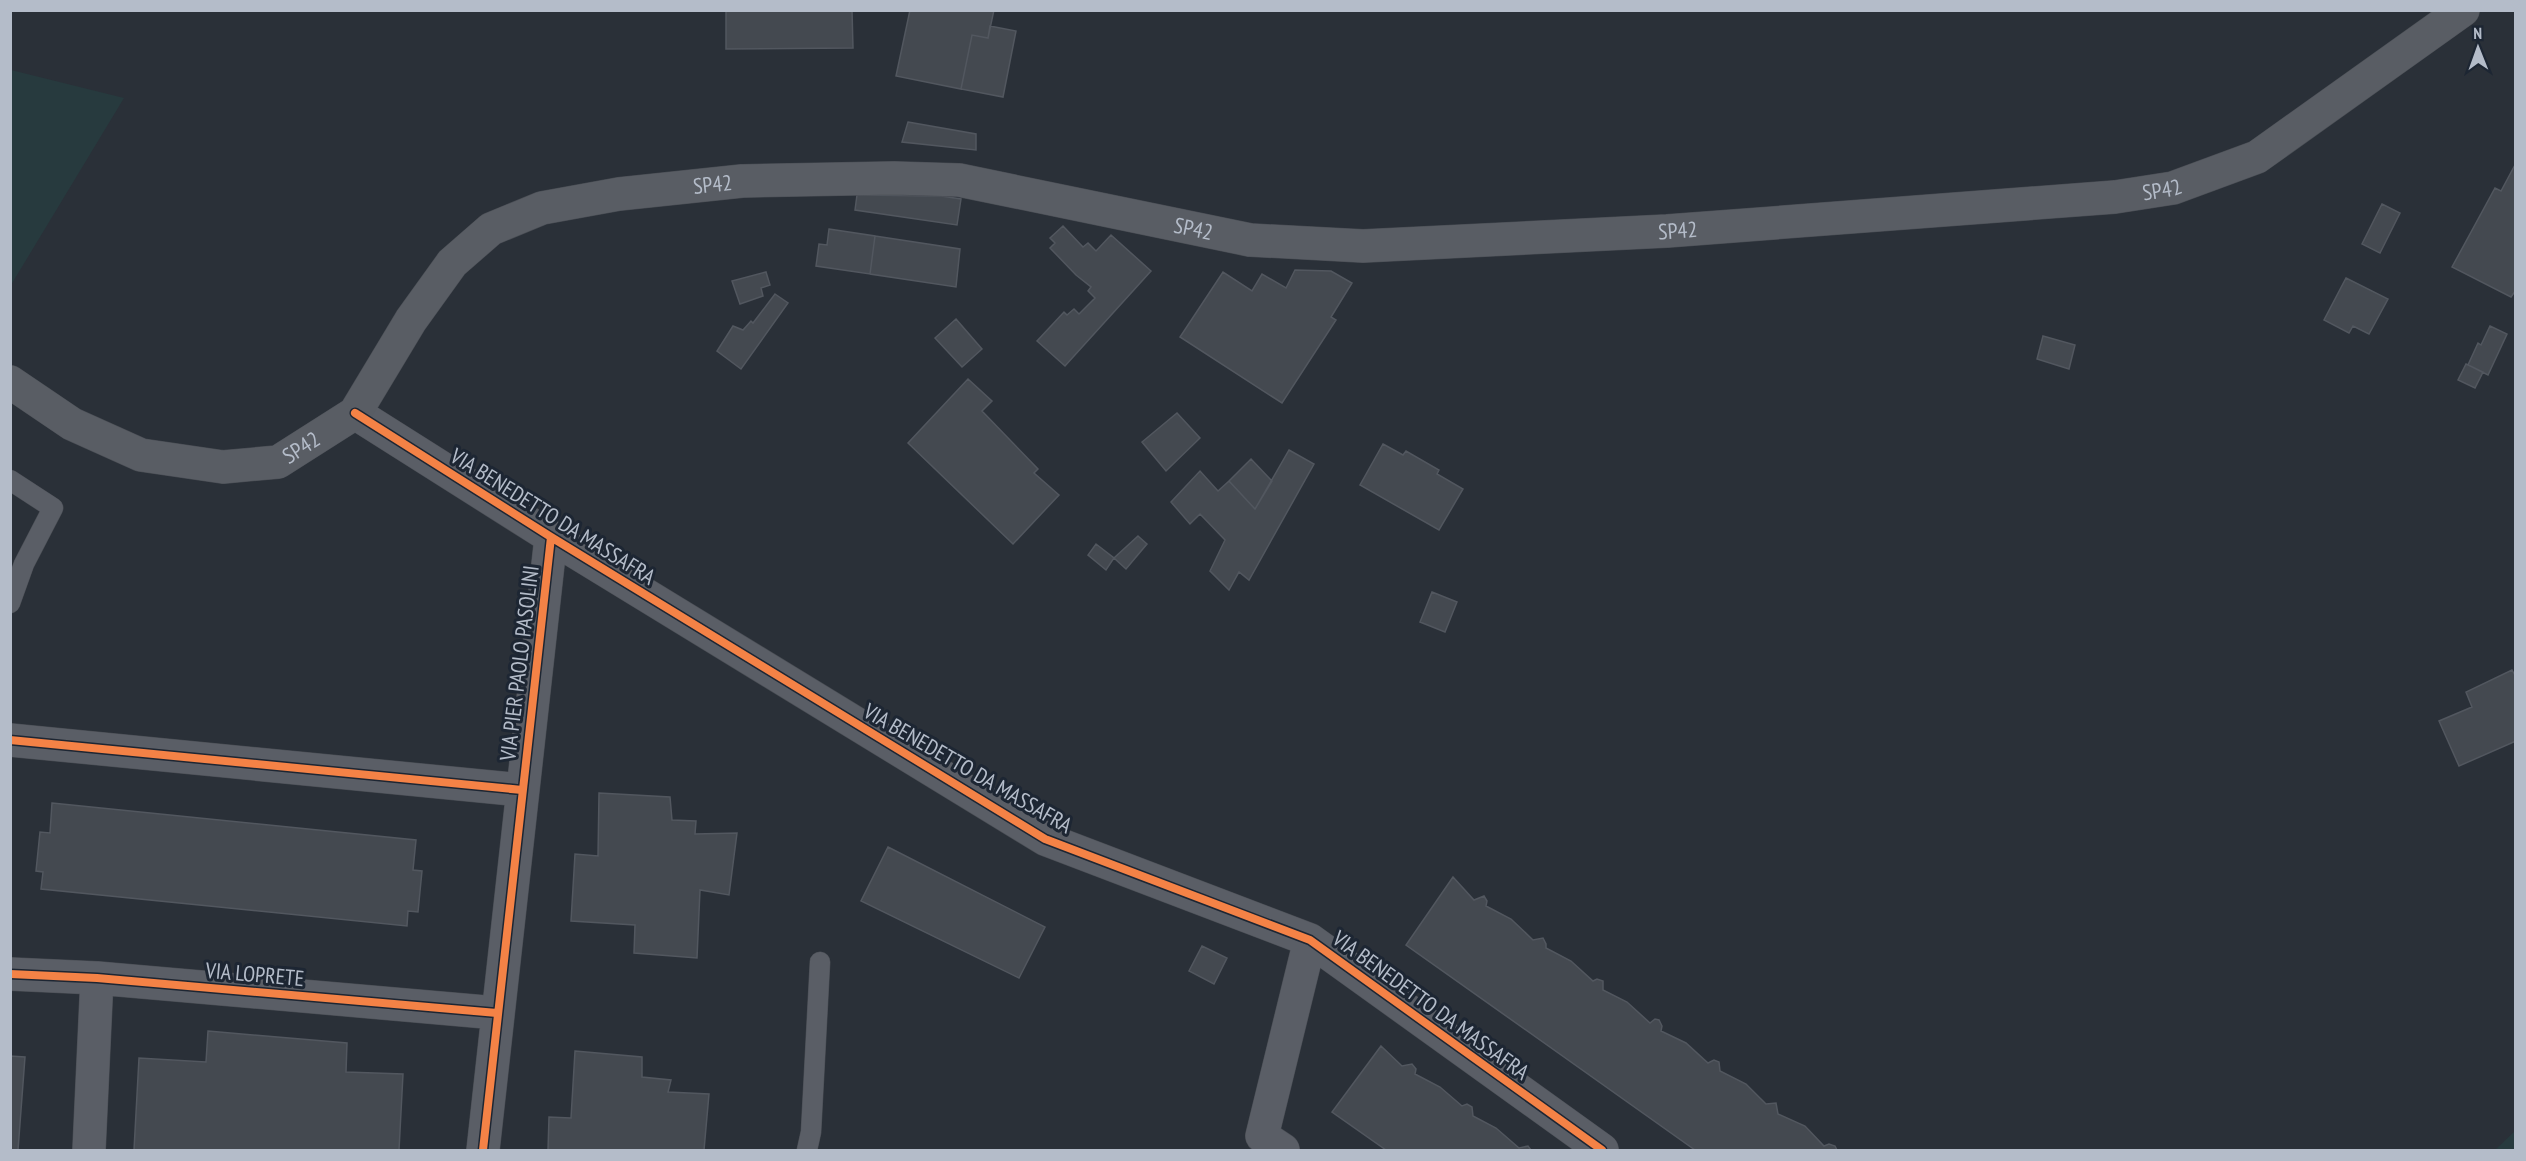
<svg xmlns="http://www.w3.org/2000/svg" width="2526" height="1161" font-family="'PT Sans Narrow',sans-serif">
<rect width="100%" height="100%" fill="#2a3038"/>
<!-- green -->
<path fill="#273a3e" d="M11,70L124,98L11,285L10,70Z
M2515,1131V1150H2495Z"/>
<!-- building -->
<path fill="#444950" stroke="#52575f" stroke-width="1.5" d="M726,10H852L853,48L726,49Z
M910,10H994L988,38L972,35L961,89L896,76Z
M990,26L1016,31L1003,97L961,89L972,35L988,38Z
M908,122L976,134V150L902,142Z
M2516,163V290L2511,297L2452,267L2495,188L2501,191Z
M857,195L941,196L961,199L957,225L855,210Z
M2382,204L2400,213L2380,253L2362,244Z
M1063,226L1083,247L1088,243L1096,251L1111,235L1151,271L1065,366L1037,341L1064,312L1067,315L1074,309L1079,314L1095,298L1088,291L1091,287L1076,275L1050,248L1055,243L1050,238Z
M829,229L875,236L870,274L816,266L819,244L827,245Z
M875,236L960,249L956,287L870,274Z
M1295,270L1331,271L1352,283L1331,317L1336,320L1282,403L1180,337L1223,272L1252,291L1262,274L1286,288Z
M766,272L770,285L761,288L763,296L740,304L732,281Z
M2346,278L2388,299L2369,334L2353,326L2349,333L2324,320Z
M775,294L788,303L741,369L717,351L733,326L743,330L751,321L753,323Z
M956,319L982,349L962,367L935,338Z
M2490,326L2507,334L2488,375L2468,365L2478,343L2481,345Z
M2043,336L2075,345L2069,369L2037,359Z
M2466,364L2483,372L2475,388L2458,380Z
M968,379L992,401L982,411L1038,469L1034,473L1059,495L1013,544L908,443Z
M1177,413L1200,438L1166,471L1142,442Z
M1383,444L1403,455L1406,451L1439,470L1437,474L1463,489L1439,530L1360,485Z
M1289,450L1314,464L1249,580L1239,572L1229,590L1210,571L1225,540L1200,514L1190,524L1171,502L1200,471L1218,491L1229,481L1255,509Z
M1251,459L1272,481L1255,509L1229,481Z
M1138,536L1147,544L1126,569L1114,558Z
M1096,544L1114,558L1106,570L1088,555Z
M1432,592L1457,602L1445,632L1420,622Z
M2512,670L2516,677V741L2459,766L2439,721L2472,707L2466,692Z
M599,793L670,797L672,820L696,821L695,834L737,833L729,895L700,890L697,958L634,953L635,925L571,921L575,854L598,856Z
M52,803L416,840L413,870L422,871L418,912L408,911L407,926L41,889L43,872L36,871L40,832L50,833Z
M888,847L1045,927L1019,978L861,901Z
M1453,877L1474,900L1484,896L1487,901L1486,906L1511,919L1533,940L1543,938L1546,944V948L1571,961L1593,981L1597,979L1603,981V990L1627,1002L1650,1023L1655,1019L1659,1020L1662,1026L1661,1031L1686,1043L1708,1063L1714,1060L1719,1062L1720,1071L1746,1084L1766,1104L1776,1103L1778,1114L1805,1126L1824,1146L1829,1144L1835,1146L1837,1150H1695L1406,945Z
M1202,946L1227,958L1214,984L1189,971Z
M208,1031L347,1043L346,1072L403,1074L399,1150H134L139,1058L206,1062Z
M1381,1046L1402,1066L1412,1064L1416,1069L1415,1074L1440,1087L1462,1106L1467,1104L1472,1107L1473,1116L1496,1128L1519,1148L1528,1146L1531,1150H1386L1332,1112Z
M575,1051L642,1057V1077L671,1080L668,1092L709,1094L704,1150H548L549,1117L571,1118Z
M10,1056L25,1057L18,1150H10Z"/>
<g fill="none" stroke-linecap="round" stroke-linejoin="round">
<!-- service casing -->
<g stroke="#484c53" stroke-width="21">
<path id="service" d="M10,480L53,508L24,564L10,603
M807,1150L811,1132L820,962"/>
</g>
<!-- minor casing -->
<g stroke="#484c53" stroke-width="34">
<path id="minor" d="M355,413L551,537L1045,839L1310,940L1602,1150
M10,740L522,790
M10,974L97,978L497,1013
M89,1150L97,978
M483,1150L551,537
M1283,1150L1262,1136L1310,940"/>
</g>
<!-- secondary casing -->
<g stroke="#484c53" stroke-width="34">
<g id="secondary">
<path id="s1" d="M10,382L72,424L141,455L223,467L278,462L355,413L411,320L452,263L491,229L542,208L619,194L742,181L894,178L959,180L1250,240L1363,246L1667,231L2115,197L2173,188L2257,157L2463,10"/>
</g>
</g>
<!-- service -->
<use href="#service" stroke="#5a5e66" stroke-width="20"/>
<!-- minor -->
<use href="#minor" stroke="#5a5e66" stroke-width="33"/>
<!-- secondary -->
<use href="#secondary" stroke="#595d64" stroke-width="33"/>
<!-- cycleway casing -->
<g stroke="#1d2633" stroke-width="11">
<path id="cycleway" d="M355,413L551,537L1045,839L1310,940L1602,1150
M10,740L522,790
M10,974L97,978L497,1013
M483,1150L551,537"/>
</g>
<!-- cycleway -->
<use href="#cycleway" stroke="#f48246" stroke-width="8"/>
</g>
<g text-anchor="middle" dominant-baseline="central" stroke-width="6" stroke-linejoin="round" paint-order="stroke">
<!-- street labels -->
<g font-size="22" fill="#b4bcc9" stroke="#1d2633">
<text stroke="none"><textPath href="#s1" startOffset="838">SP42</textPath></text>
<text stroke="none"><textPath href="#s1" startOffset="2296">SP42</textPath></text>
<text stroke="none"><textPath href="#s1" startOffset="1324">SP42</textPath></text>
<text stroke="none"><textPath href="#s1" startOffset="1810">SP42</textPath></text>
<text stroke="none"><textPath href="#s1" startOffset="316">SP42</textPath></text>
<text transform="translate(553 516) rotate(32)">VIA BENEDETTO DA MASSAFRA</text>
<text transform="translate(519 663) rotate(-83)">VIA PIER PAOLO PASOLINI</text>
<text transform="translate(968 768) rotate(30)">VIA BENEDETTO DA MASSAFRA</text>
<text transform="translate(255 974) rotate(5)">VIA LOPRETE</text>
<text transform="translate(1431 1005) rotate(36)">VIA BENEDETTO DA MASSAFRA</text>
</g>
</g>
<!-- border -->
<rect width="2526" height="1161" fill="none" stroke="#b4bcc9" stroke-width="24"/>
<!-- north arrow -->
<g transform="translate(2478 48) rotate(359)" stroke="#1d2633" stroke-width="4.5" paint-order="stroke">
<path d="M0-4.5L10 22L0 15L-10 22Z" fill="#b4bcc9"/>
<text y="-9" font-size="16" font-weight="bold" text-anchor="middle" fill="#b4bcc9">N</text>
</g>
</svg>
